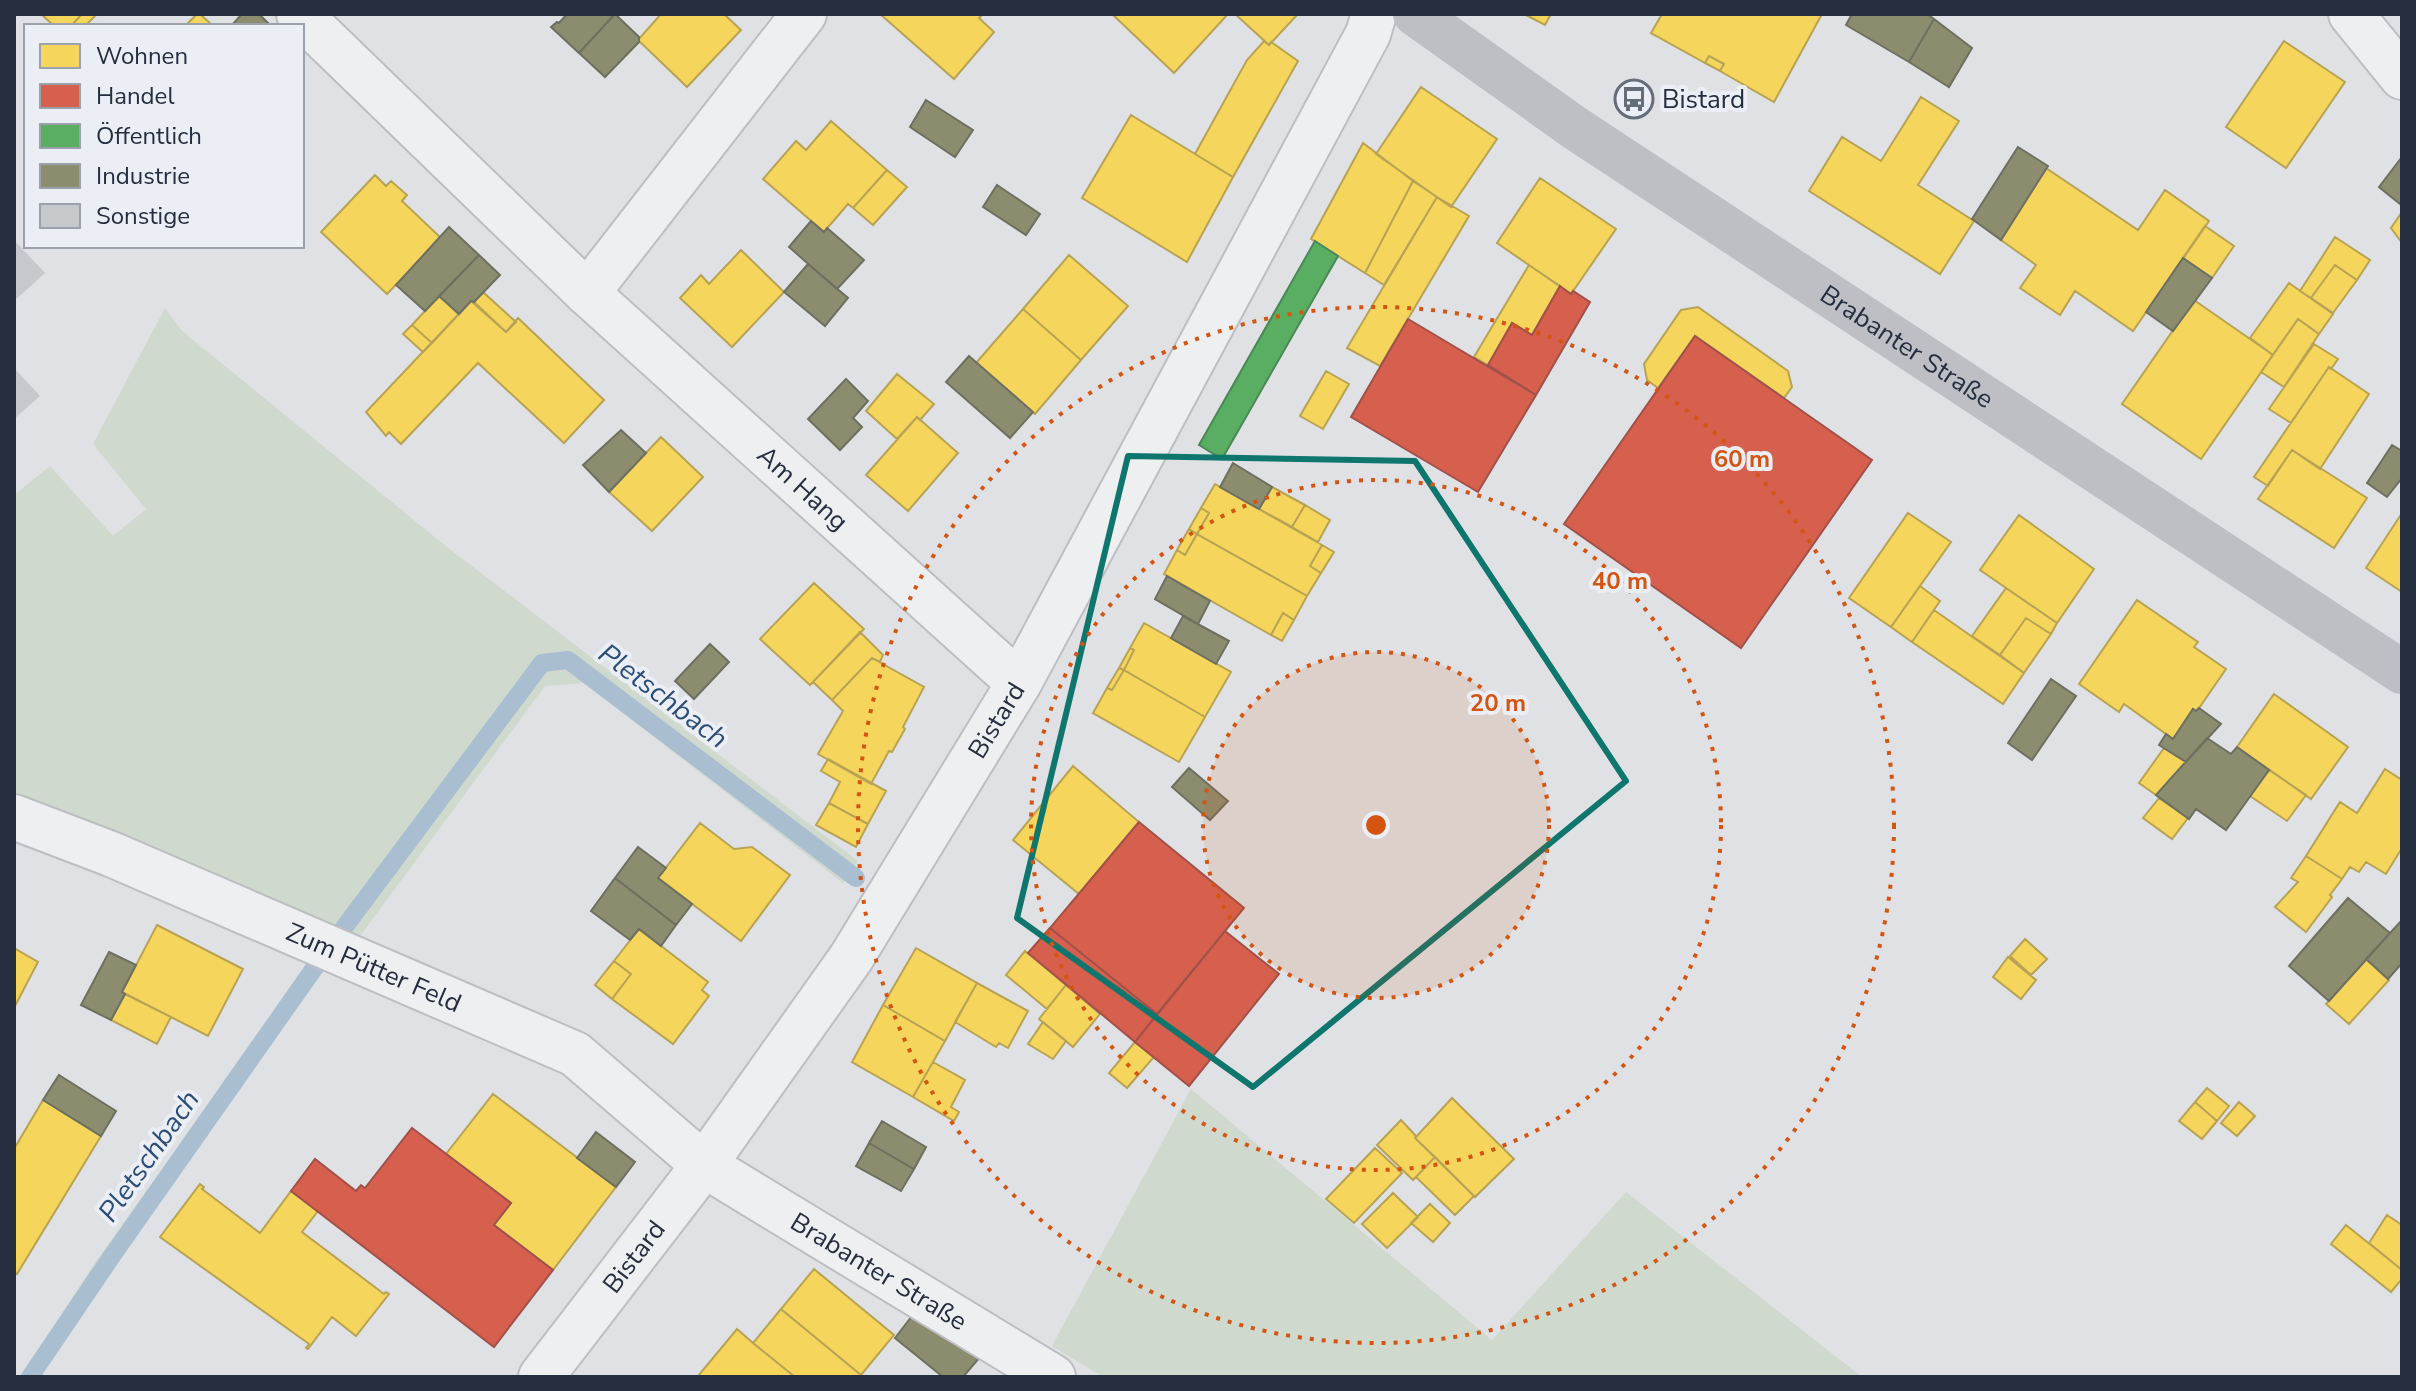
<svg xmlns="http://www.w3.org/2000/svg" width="2416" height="1391" font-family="'Nunito Sans',sans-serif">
<rect width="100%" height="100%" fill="#dfe1e4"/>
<!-- green -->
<path fill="#cfd9ce" d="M165,308L182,331L447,547L858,861L843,883L584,683L545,686L357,940L14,798V495L50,466L113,536L146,509L93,444Z
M311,961L326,968L105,1276L40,1377H21L94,1264Z
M1191,1089L1492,1340L1626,1192L1862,1377H1103L1052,1346Z"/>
<!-- homes -->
<path fill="#f6d55c" stroke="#b7a353" stroke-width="2" d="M41,14H82L71,26H54Z
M82,14H97L85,26H71Z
M197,14H200L213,26H185Z
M661,14H724L741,30L687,87L638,40Z
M880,14H983L979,18L994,32L954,79Z
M1112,14H1228L1174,73Z
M1235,14H1298L1269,45Z
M1524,14H1551L1545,25Z
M1662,14H1822L1774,102L1720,71L1724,64L1709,56L1705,63L1651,33Z
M1264,41L1269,45L1271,42L1298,61L1233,177L1195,154L1247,60Z
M2284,41L2345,82L2286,168L2226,127Z
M1709,56L1724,64L1720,71L1705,63Z
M1421,87L1497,139L1451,207L1376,154Z
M1921,97L1959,121L1918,185L1974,221L1940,274L1809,191L1842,137L1881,161Z
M1131,115L1233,177L1187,262L1082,198Z
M831,121L887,170L853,208L848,204L824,232L763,179L796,141L806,150Z
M1363,143L1413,181L1365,273L1311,239Z
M2046,168L2138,230L2165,190L2209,221L2133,331L2075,291L2060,315L2020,288L2036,265L2001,240Z
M887,170L907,187L873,225L853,208Z
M375,175L386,186L391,181L407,195L402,201L441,238L387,294L321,232Z
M1540,178L1616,229L1571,294L1497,243Z
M1413,181L1437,197L1384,285L1365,273Z
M1437,197L1469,216L1380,366L1347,348Z
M2402,212V243L2391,228Z
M2205,226L2234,246L2212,278L2183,258Z
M2335,237L2370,260L2357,280L2335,265L2311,298L2300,291Z
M741,250L784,292L732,347L680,298L701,275L709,284Z
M1069,255L1128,306L1081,360L1023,309Z
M1529,265L1560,286L1532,335L1512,323L1488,365L1474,357Z
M2335,265L2357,280L2333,313L2311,298Z
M2289,283L2333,314L2319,334L2298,319L2273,355L2250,338Z
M483,292L516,322L506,332L474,302Z
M439,296L459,314L432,343L412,325Z
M2194,300L2273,355L2201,459L2122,404Z
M471,301L506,332L518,318L604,400L564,443L478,363L401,444L389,432L386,436L366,412Z
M1698,307L1788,371L1792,387L1784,398L1695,336L1658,388L1647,380L1644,364L1681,310Z
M1023,309L1081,360L1035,414L976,363Z
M2298,319L2319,334L2284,387L2261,372Z
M412,325L432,343L423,352L403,334Z
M2314,344L2338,359L2331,369L2329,367L2291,423L2269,409Z
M2329,367L2369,394L2320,469L2292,450L2268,486L2254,477Z
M1326,371L1349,384L1323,429L1300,416Z
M897,374L934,404L920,420L917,417L897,439L866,411Z
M917,417L958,453L908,511L866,475Z
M661,437L703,477L652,531L609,492Z
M2292,450L2367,498L2334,548L2258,499Z
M1215,484L1322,545L1310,566L1321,573L1307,596L1197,534L1209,513L1201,508Z
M1272,487L1305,505L1292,527L1259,509Z
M1305,505L1330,520L1318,542L1292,527Z
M1201,508L1209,513L1197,534L1189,529Z
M1908,513L1951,542L1891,627L1849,598Z
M2402,513V592L2366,568Z
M2019,515L2094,569L2057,623L1980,570Z
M1189,529L1197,534L1185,555L1177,550Z
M1197,534L1307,596L1294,620L1283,613L1271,635L1164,574L1177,550L1185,555Z
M1322,545L1334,552L1321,573L1310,566Z
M814,583L864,629L810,685L760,639Z
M1920,586L1940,601L1912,642L1891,627Z
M2006,588L2057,623L2051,634L2026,618L2000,655L1972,636Z
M2137,600L2198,642L2194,647L2226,669L2199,708L2196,711L2193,709L2173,739L2124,704L2119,712L2079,684Z
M1934,610L2024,673L2003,704L1912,642Z
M1283,613L1294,620L1282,641L1271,635Z
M2026,618L2051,634L2024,673L2000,655Z
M1144,623L1231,672L1205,717L1124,670L1134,650L1130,648Z
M860,632L883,655L880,662L872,658L832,700L813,682Z
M1130,648L1134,650L1124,670L1119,668Z
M872,658L924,687L903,727L905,729L892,752L889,751L871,784L818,754L843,711L832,700Z
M1119,668L1124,670L1112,690L1107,688Z
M1124,670L1205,717L1179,762L1093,713L1107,688L1112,690Z
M2274,694L2348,747L2311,799L2237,747Z
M2164,748L2186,762L2156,795L2139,783Z
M828,759L886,791L868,824L829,803L840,782L821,771Z
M1073,766L1139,822L1079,894L1013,840Z
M2385,769L2402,780V848L2386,874L2366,862L2359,872L2350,867L2342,879L2306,856L2340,802L2357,813Z
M2269,770L2306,795L2287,821L2250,796Z
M2159,798L2188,818L2172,839L2143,818Z
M829,803L868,824L856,847L816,825Z
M700,823L734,849L752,847L790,875L741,941L658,878Z
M2306,856L2342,879L2330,895L2332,897L2306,932L2275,907L2298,882L2291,878Z
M157,925L243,969L208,1036L122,992Z
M639,929L708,982L702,990L709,996L673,1044L612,999L631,974L614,961Z
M2025,939L2047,959L2031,975L2010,956Z
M14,948L38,962L14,1008Z
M916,948L977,983L945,1041L883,1005Z
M1025,951L1066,985L1047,1009L1006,975Z
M2008,957L2036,980L2021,999L1993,977Z
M2366,959L2389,980L2349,1024L2326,1004Z
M614,961L631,974L612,999L595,985Z
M977,983L1028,1011L1008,1048L999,1043L996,1047L955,1022Z
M1066,985L1100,1014L1073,1047L1039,1019Z
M125,994L171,1017L157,1044L111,1020Z
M883,1005L945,1041L913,1097L852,1062Z
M1043,1022L1066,1041L1053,1059L1028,1044Z
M1135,1042L1154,1057L1127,1088L1109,1073Z
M933,1062L965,1080L951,1107L959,1112L954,1121L913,1097Z
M2207,1088L2229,1106L2217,1121L2195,1102Z
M493,1094L616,1187L553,1270L494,1225L511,1203L446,1154Z
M1452,1098L1514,1159L1475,1197L1415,1138Z
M43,1100L101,1136L17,1274L14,1272V1149Z
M2195,1102L2217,1121L2202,1139L2179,1121Z
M2239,1102L2255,1116L2237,1136L2221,1123Z
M1401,1120L1416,1136L1415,1138L1435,1157L1413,1180L1377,1145Z
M1375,1148L1402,1173L1354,1223L1326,1199Z
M1435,1157L1474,1196L1455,1215L1416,1177Z
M200,1184L204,1187L202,1189L260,1233L291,1191L318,1211L302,1232L384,1294L386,1292L389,1294L356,1336L332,1317L308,1349L306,1348L309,1344L160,1237Z
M1393,1193L1418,1217L1387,1248L1362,1224Z
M1430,1204L1450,1223L1433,1242L1411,1223Z
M2387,1215L2402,1225V1270L2369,1243Z
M2346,1225L2402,1270V1279L2391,1292L2331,1244Z
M814,1269L894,1335L861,1375L781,1309Z
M781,1309L861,1375L860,1377H795L753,1343Z
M737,1329L753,1343L795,1377L698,1376Z"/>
<!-- shops -->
<path fill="#d6604d" stroke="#a15149" stroke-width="2" d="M1560,286L1571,294L1573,291L1590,302L1536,395L1488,365L1512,323L1532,335Z
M1408,319L1536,395L1478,492L1351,417Z
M1695,336L1872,460L1741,648L1564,524Z
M1139,822L1244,908L1157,1014L1050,928Z
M1050,928L1157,1014L1135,1042L1028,953Z
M1225,931L1279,974L1189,1086L1135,1042Z
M412,1128L511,1203L494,1225L553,1270L494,1347L291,1191L315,1159L356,1191L361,1185L365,1188Z"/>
<!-- public -->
<path fill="#5aae61" stroke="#4a8857" stroke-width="2" d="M1315,241L1338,256L1222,459L1199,445Z"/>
<!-- industry -->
<path fill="#8c8c6e" stroke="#6d7060" stroke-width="2" d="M242,14H259L271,26H231Z
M567,14H615L579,53L551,27L557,22L559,23Z
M615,14L639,37V42L605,77L579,53Z
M1852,14H1927L1934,19L1909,62L1846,25Z
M1934,19L1972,48L1949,87L1909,62Z
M926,100L973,130L955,157L910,127Z
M2018,147L2048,166L2001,240L1972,219Z
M2402,157V201L2400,204L2379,187Z
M997,185L1040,214L1026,235L983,207Z
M811,221L824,232L827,228L864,260L837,289L789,247Z
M449,227L479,255L425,311L396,285Z
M479,255L500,275L474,302L471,301L459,314L439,296Z
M2183,258L2212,278L2173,331L2146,312Z
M808,264L848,298L825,326L784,292Z
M969,356L1033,412L1010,438L946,382Z
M846,379L868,401L853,418L862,427L840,450L808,419Z
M621,430L646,453L609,492L583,465Z
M2392,445L2402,451V478L2387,497L2367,483Z
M1233,463L1272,487L1259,509L1220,487Z
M1167,576L1210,601L1198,624L1155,599Z
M1183,616L1229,641L1216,664L1171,638Z
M710,644L729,662L694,699L675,681Z
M2051,679L2076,696L2032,760L2008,743Z
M2199,708L2221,724L2186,762L2159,745L2166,734L2173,739L2193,709L2196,711Z
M2207,738L2231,754L2237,747L2269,770L2226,830L2196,809L2189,819L2156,795Z
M1189,768L1228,801L1210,820L1172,787Z
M638,847L666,868L658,878L692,904L676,925L615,878Z
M615,878L676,925L661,946L639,929L630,940L591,911Z
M2348,898L2390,933L2329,1001L2289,966Z
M2402,920V963L2388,979L2366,959Z
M109,952L136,965L122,992L125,994L111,1020L81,1005Z
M59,1075L116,1111L101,1136L43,1100Z
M882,1121L926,1147L914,1169L869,1143Z
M596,1132L635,1162L616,1187L577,1158Z
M869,1143L914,1169L901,1191L856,1166Z
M912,1316L980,1357L963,1377H943L895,1338Z"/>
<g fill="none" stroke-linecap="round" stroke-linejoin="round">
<!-- stream -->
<path stroke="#aabed2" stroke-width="18" d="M343,929L542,663L568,660L856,878
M30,1377L112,1256L315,967"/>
</g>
<!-- building -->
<path fill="#c6c9cc" d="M14,240L45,273L14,301Z
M14,368L40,396L14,419Z"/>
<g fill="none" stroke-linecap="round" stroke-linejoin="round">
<!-- street casing -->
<g stroke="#bcbec2" stroke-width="48">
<g id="street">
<path id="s1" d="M299,14L587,293L1019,683"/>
<path d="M2351,14L2402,77"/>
<path d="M587,293L804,14"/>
<path id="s2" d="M14,817L111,854L575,1054L704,1165L1053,1377"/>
<path id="s3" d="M541,1377L704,1165L851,958L1019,683L1368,34L1374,14"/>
</g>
</g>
<!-- street -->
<use href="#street" stroke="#eeeff1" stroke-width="44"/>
<!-- secondary -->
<path stroke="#bdbfc5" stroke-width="44" id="s4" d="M1415,14L1575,128L2402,672"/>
</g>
<!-- marked area -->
<path fill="none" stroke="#0f766e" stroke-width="6" stroke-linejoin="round" d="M1128,456L1415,461L1626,781L1253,1087L1017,918Z"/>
<!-- distance rings -->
<circle cx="1376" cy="825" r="173" fill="#d45511" fill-opacity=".12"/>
<g fill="none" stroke="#d45511" stroke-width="4" stroke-dasharray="4 8">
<circle cx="1376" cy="825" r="173"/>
<circle cx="1376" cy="825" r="345"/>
<circle cx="1376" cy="825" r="518"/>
</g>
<!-- icons -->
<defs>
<g id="bus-ring" transform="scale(2)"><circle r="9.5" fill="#ebeff5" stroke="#656d79" stroke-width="1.5"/><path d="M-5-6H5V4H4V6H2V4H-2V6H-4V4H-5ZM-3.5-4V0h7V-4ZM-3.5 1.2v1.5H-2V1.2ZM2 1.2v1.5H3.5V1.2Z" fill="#656d79"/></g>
</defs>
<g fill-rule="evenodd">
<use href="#bus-ring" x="1634" y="99"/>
</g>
<g text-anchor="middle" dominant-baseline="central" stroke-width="8" stroke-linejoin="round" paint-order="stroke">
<!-- poi labels -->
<g font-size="26" fill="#242e3f" stroke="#ebeff5" text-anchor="start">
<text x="1662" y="99">Bistard</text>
</g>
<!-- street labels -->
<g font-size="26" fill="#242e3f" stroke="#ebeff5">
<text stroke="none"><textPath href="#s4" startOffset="594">Brabanter Straße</textPath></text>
<text stroke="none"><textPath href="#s1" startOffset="692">Am Hang</textPath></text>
<text stroke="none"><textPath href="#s3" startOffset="800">Bistard</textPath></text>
<text stroke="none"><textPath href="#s2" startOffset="390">Zum Pütter Feld</textPath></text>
<text stroke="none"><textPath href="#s3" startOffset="152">Bistard</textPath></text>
<text stroke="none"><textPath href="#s2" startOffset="984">Brabanter Straße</textPath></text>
</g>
<!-- water labels -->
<g font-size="28" font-style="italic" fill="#2c4d75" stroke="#ebeff5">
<text transform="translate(663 696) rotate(37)">Pletschbach</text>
<text transform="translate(149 1156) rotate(-55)">Pletschbach</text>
</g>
</g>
<circle cx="1376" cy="825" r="12" fill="#d45511" stroke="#ebeff5" stroke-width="4"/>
<g font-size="24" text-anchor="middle" font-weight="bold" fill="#d45511" stroke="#ebeff5" stroke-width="8" stroke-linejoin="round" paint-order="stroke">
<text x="1742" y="467">60 m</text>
<text x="1620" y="589">40 m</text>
<text x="1498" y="711">20 m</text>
</g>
<!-- border -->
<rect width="2416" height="1391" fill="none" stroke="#242e3f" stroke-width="32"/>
<!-- legend -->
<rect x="24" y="24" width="280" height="224" fill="#ebeff5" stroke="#9ba2ac" stroke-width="2"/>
<rect x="40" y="44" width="40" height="24" fill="#f6d55c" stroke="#9ba2ac" stroke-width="2"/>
<text x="96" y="64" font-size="24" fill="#242e3f">Wohnen</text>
<rect x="40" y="84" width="40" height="24" fill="#d6604d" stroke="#9ba2ac" stroke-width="2"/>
<text x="96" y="104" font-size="24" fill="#242e3f">Handel</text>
<rect x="40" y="124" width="40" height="24" fill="#5aae61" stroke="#9ba2ac" stroke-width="2"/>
<text x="96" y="144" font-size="24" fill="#242e3f">Öffentlich</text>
<rect x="40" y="164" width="40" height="24" fill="#8c8c6e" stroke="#9ba2ac" stroke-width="2"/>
<text x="96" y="184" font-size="24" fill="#242e3f">Industrie</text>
<rect x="40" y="204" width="40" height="24" fill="#c6c9cc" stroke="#9ba2ac" stroke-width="2"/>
<text x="96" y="224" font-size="24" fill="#242e3f">Sonstige</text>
</svg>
